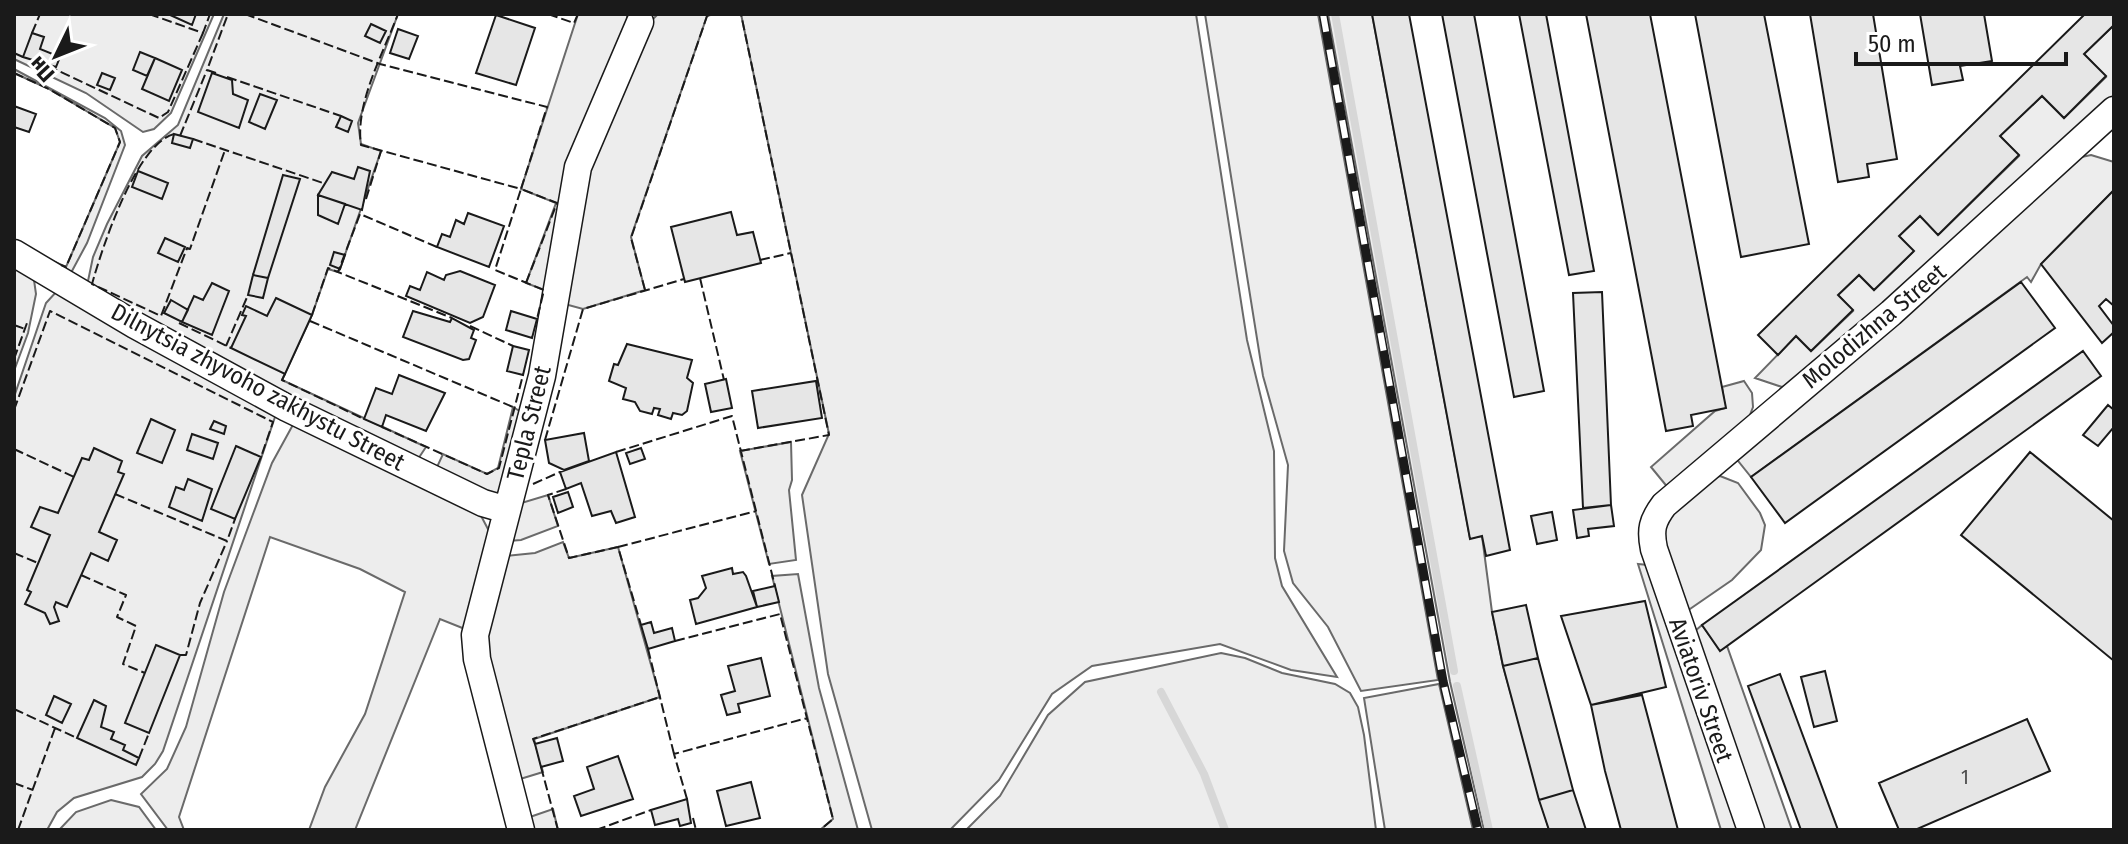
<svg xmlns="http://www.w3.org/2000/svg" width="2128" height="844" font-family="'Fira Sans Condensed',sans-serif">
<rect width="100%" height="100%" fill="#fff"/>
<!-- built -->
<path fill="#ededed" stroke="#6a6a6a" stroke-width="2" d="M14,14H214L171,113L154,129L143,132L86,93L14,59Z
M224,14H398L358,123L361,144L381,151L340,269L338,272L328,269L312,315L282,380L426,447L416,462L91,290L88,281L93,257L107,224L142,156L178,125Z
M578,14H627L628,30L549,298L543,296L544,290L526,283L556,203L521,189Z
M658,14H714L707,16L631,237L645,290L583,309L561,303L585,171L639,33Z
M741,14H1196L1247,340L1274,451L1275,558L1282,586L1337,677L1291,670L1220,644L1092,666L1052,694L999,780L950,830H872L828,674L802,495L829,434Z
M1205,14H1318L1438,680L1361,691L1328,627L1293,583L1284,551L1288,465L1263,376Z
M1328,14H1372L1470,538L1482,536L1492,612L1503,666L1549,830H1484L1450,682Z
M2114,25V96L1794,383L1782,387L1755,378L1796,336L1811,351L1853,311L1838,295L1859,275L1874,290L1913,252L1899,236L1920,216L1939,234L2019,156L2000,136L2042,96L2064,118L2106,77L2084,54Z
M14,69L105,118L121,131L125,145L87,243L72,271L64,275L29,250L66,267L120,142L115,128L49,89L14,73Z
M2091,155L2114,162V190L2041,264L2031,282L2027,277L1751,477L1735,457L2077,158Z
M14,263L34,280L36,294L28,333L14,371Z
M57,291L274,409L275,417L163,751L155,764L142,777L74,798L57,812L47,830H14V397L46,303Z
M1744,381L1752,393L1753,407L1748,420L1669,489L1651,467L1715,411L1725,408L1722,387Z
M513,407L521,412L500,491L490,497L437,467L443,454L487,474L498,468Z
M295,421L479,512L489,531L470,631L440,619L355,830H309L325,787L365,714L405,592L360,569L270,537L179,817L184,830H168L141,794L167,769L186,727L224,592L272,463Z
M791,442L792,480L789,490L796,560L769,564L740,451Z
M1720,476L1738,483L1760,513L1765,525L1761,550L1732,580L1687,611L1661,550L1663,521L1711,478Z
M548,495L558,526L521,540L508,541L518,504Z
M563,542L569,558L618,547L660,697L534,739L543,772L517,780L485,650L505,556L535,553Z
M1638,564L1648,565L1741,830H1721Z
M798,574L819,688L858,830H820L833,819L772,576Z
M1702,625L1720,650L1727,646L1792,830H1761L1695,631Z
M1221,653L1245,658L1282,673L1335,684L1350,693L1358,707L1364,735L1376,830H966L1000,796L1048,715L1085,682Z
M1439,684L1473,830H1385L1364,698Z
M111,800L139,807L156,830H59L76,812Z
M553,809L558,830H530L527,818Z"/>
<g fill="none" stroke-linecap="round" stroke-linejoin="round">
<!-- stream -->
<path stroke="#d7d7d7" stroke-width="8" d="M1335,14L1454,671
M1457,686L1489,830
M1161,692L1204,774L1225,830"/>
</g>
<!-- building -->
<path fill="#e6e6e6" stroke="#1a1a1a" stroke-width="2" d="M168,14H196L192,25Z
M1372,14H1409L1510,550L1486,556L1482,536L1470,539Z
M1442,14H1474L1544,391L1514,397Z
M1519,14H1546L1594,271L1569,275Z
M1586,14H1650L1726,408L1691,415L1693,426L1666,431Z
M1695,14H1764L1809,244L1741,257Z
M1810,14H1873L1897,159L1867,164L1869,177L1838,182Z
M1920,14H1984L1992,61L1960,66L1963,80L1932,85Z
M2085,14H2114V25L2084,54L2106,76L2064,118L2042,96L2000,136L2019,155L1938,235L1920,216L1899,236L1914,251L1874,290L1859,275L1838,295L1853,310L1811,351L1796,336L1778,355L1758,335Z
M496,15L535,28L516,85L476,73Z
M371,24L386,31L380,43L365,36Z
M398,29L418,36L409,59L390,53Z
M32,33L44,37L40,49L60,57L56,67L23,57Z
M140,52L155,58L147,76L133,70Z
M155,58L182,70L169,101L142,89Z
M102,73L115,78L110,90L97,85Z
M212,73L232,80L233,94L248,100L239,128L198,112Z
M260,94L277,100L265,129L249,122Z
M14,106L36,114L29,132L14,127Z
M341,116L352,121L348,132L336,127Z
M174,134L193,139L190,148L172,143Z
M358,167L370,171L362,210L318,195L332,172L354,179Z
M138,171L168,183L162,199L132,187Z
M283,175L300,179L268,278L253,275Z
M2114,190V306L2106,299L2099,306L2114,326V332L2102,343L2041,264Z
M318,195L345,204L338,224L318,215Z
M731,212L737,235L753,232L761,263L685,282L671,227Z
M468,213L504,226L489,267L437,247L442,234L450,237L456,220L464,224Z
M165,238L185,247L178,262L158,253Z
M334,252L345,255L340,269L330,265Z
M460,271L495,285L483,317L470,323L406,296L410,286L420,290L427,272L444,280L446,275Z
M253,275L268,278L263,298L248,295Z
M2021,282L2055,328L1785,523L1751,477Z
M212,283L229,291L212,335L182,322L194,296L203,300Z
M1602,292L1611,505L1583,508L1573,293Z
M276,298L312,315L285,374L231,348L246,316L242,315L246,306L267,316Z
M171,300L188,310L182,322L164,313Z
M413,311L450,322L452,318L474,330L471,338L476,340L469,359L463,360L403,337Z
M511,311L537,319L532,338L506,330Z
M627,344L692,360L687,378L693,383L687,411L682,415L673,413L671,419L658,415L660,409L654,408L652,414L640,411L635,402L623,399L626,388L609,381L614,364L618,365Z
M513,346L529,350L523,375L507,371Z
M2083,351L2101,376L1720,651L1702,625Z
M399,375L445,393L426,431L386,415L382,427L364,419L376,388L392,394Z
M726,379L732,408L711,412L705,384Z
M816,381L822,418L758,428L752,391Z
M2108,405L2114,410V427L2098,446L2083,435Z
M151,419L175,430L162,463L137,453Z
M214,421L226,426L224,434L210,429Z
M584,433L589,461L564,470L549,463L545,440Z
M192,434L218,443L213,459L187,450Z
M236,446L261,457L235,519L211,509Z
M94,448L122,461L118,472L124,474L99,532L117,540L108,561L91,553L67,607L56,602L54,607L59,621L50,624L45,613L25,604L31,592L27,590L50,535L31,527L40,507L58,513L82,458L89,460Z
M641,448L645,459L630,464L626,453Z
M616,452L635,517L616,523L611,511L592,516L581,483L566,489L560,472Z
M2030,452L2114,521V661L1961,535Z
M188,479L212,489L202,521L169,507L176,487L184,490Z
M568,492L573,507L558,513L553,497Z
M1611,505L1614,526L1588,529L1589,536L1577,538L1573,510Z
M1552,512L1557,540L1537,544L1531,516Z
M732,568L733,574L743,572L746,576L757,607L696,624L690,600L698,598L706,588L702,576Z
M775,586L779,602L757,607L753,591Z
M1645,601L1666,687L1591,705L1561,616Z
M1526,605L1538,658L1503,666L1492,612Z
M651,622L654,633L672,628L675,641L648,649L641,625Z
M156,645L180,655L149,733L125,723Z
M761,658L770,696L738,704L740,712L727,715L721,695L735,691L728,666Z
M1538,658L1573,790L1539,800L1503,666Z
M1825,671L1837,721L1814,727L1801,677Z
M1780,674L1838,830H1801L1748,686Z
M1642,695L1678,830H1621L1605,771L1591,705Z
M54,696L71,704L62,723L46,715Z
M94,700L106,706L101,727L114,732L111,739L125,745L123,750L139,758L136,765L77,738Z
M2027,719L2050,771L1915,830H1899L1879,783Z
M557,738L563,761L541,767L535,744Z
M618,756L633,799L581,816L574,796L594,789L587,767Z
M751,782L760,818L726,826L717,791Z
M1573,790L1586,830H1549L1539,800Z
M687,799L691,823L680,826L678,819L655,825L651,810Z"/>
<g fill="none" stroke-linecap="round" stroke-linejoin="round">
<!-- minor casing -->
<g stroke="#1a1a1a" stroke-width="29">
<path id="minor" d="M14,253L135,325L287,408L483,503L507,510
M521,830L477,659L475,635L542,376L578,167L640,22
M1751,830L1654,549C1650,530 1652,521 1664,505L1891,313L2114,110"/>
</g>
<!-- minor -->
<use href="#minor" stroke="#fff" stroke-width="26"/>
<!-- rail casing -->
<g stroke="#1a1a1a" stroke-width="9">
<path id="rail" d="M1323,14L1443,681L1478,830"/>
</g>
<!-- rail -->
<use href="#rail" stroke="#fff" stroke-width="6" stroke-dasharray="18" stroke-linecap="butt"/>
<!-- fence -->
<path stroke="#1a1a1a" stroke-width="2" stroke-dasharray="10 4" stroke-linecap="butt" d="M149,14L203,33L210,14
M245,14L380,64L547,107L521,189L361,145C355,103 383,54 398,14
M548,14L574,23L578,14
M32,33L40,14
M14,53L23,57
M48,66L159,118L168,112L203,33
M14,73L49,89L115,128L120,142L66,267L61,265
M216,73L207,70L228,14
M227,77L341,116
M174,134C136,144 102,248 92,284L161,316L187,248L190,249L225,150
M180,136L207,70
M193,139L323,183
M366,199L381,151
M437,247L360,214L338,272L452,318
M760,260L791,253
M700,278L724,380
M526,283L557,203L521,189L495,270L544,290L537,319
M645,290L631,238L707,16L714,14
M312,315L328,268L338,272
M310,321L513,407
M179,323L231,348
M14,325L25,329
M470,326L513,346
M226,346L248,295
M14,359L27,323
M285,374L282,380L364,419
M14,410L50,311L273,422L261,457
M382,427L487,474L499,468L523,375
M545,440L583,309L684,279
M14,449L74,477
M740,451L829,435L741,14
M616,452L732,416L775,586
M533,484L560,472
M566,489L548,495L569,558L618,547L641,625
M115,494L227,541L235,519
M618,547L756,511
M14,553L38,563
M81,575L126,595L117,617L136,626L123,664L145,673
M675,641L780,614L833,819L820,830
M648,649L674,754
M180,655H186L200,603L227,541
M14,709L77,738
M535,744L533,739L660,697
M139,758L149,733
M541,767L558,830
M14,783L33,790
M687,799L674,754L807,718
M693,818L696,830
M18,830L55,728
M596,830L651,810"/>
</g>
<g text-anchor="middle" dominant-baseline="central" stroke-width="6" stroke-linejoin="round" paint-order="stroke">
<!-- number labels -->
<g font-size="20" fill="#4d4d4d">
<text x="1965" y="777">1</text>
</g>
<!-- street labels -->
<g font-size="24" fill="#1a1a1a" stroke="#fff">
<text transform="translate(1874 326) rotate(-40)">Molodizhna Street</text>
<text transform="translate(258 387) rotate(28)">Dilnytsia zhyvoho zakhystu Street</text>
<text transform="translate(529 423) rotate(-76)">Tepla Street</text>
<text transform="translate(1701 690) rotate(71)">Aviatoriv Street</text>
</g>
</g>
<!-- border -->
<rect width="2128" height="844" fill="none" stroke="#1a1a1a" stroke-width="32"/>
<!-- north arrow -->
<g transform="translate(56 56) rotate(227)" stroke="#ffffff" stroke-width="6" paint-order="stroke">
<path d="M0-6L14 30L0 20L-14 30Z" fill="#1a1a1a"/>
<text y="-12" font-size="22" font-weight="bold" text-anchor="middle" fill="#1a1a1a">Пн</text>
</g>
<!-- scale -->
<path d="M1856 52v12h210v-12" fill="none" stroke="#1a1a1a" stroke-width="4"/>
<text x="1868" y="52" font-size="24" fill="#1a1a1a" stroke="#ffffff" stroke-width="6" paint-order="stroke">50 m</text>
</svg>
